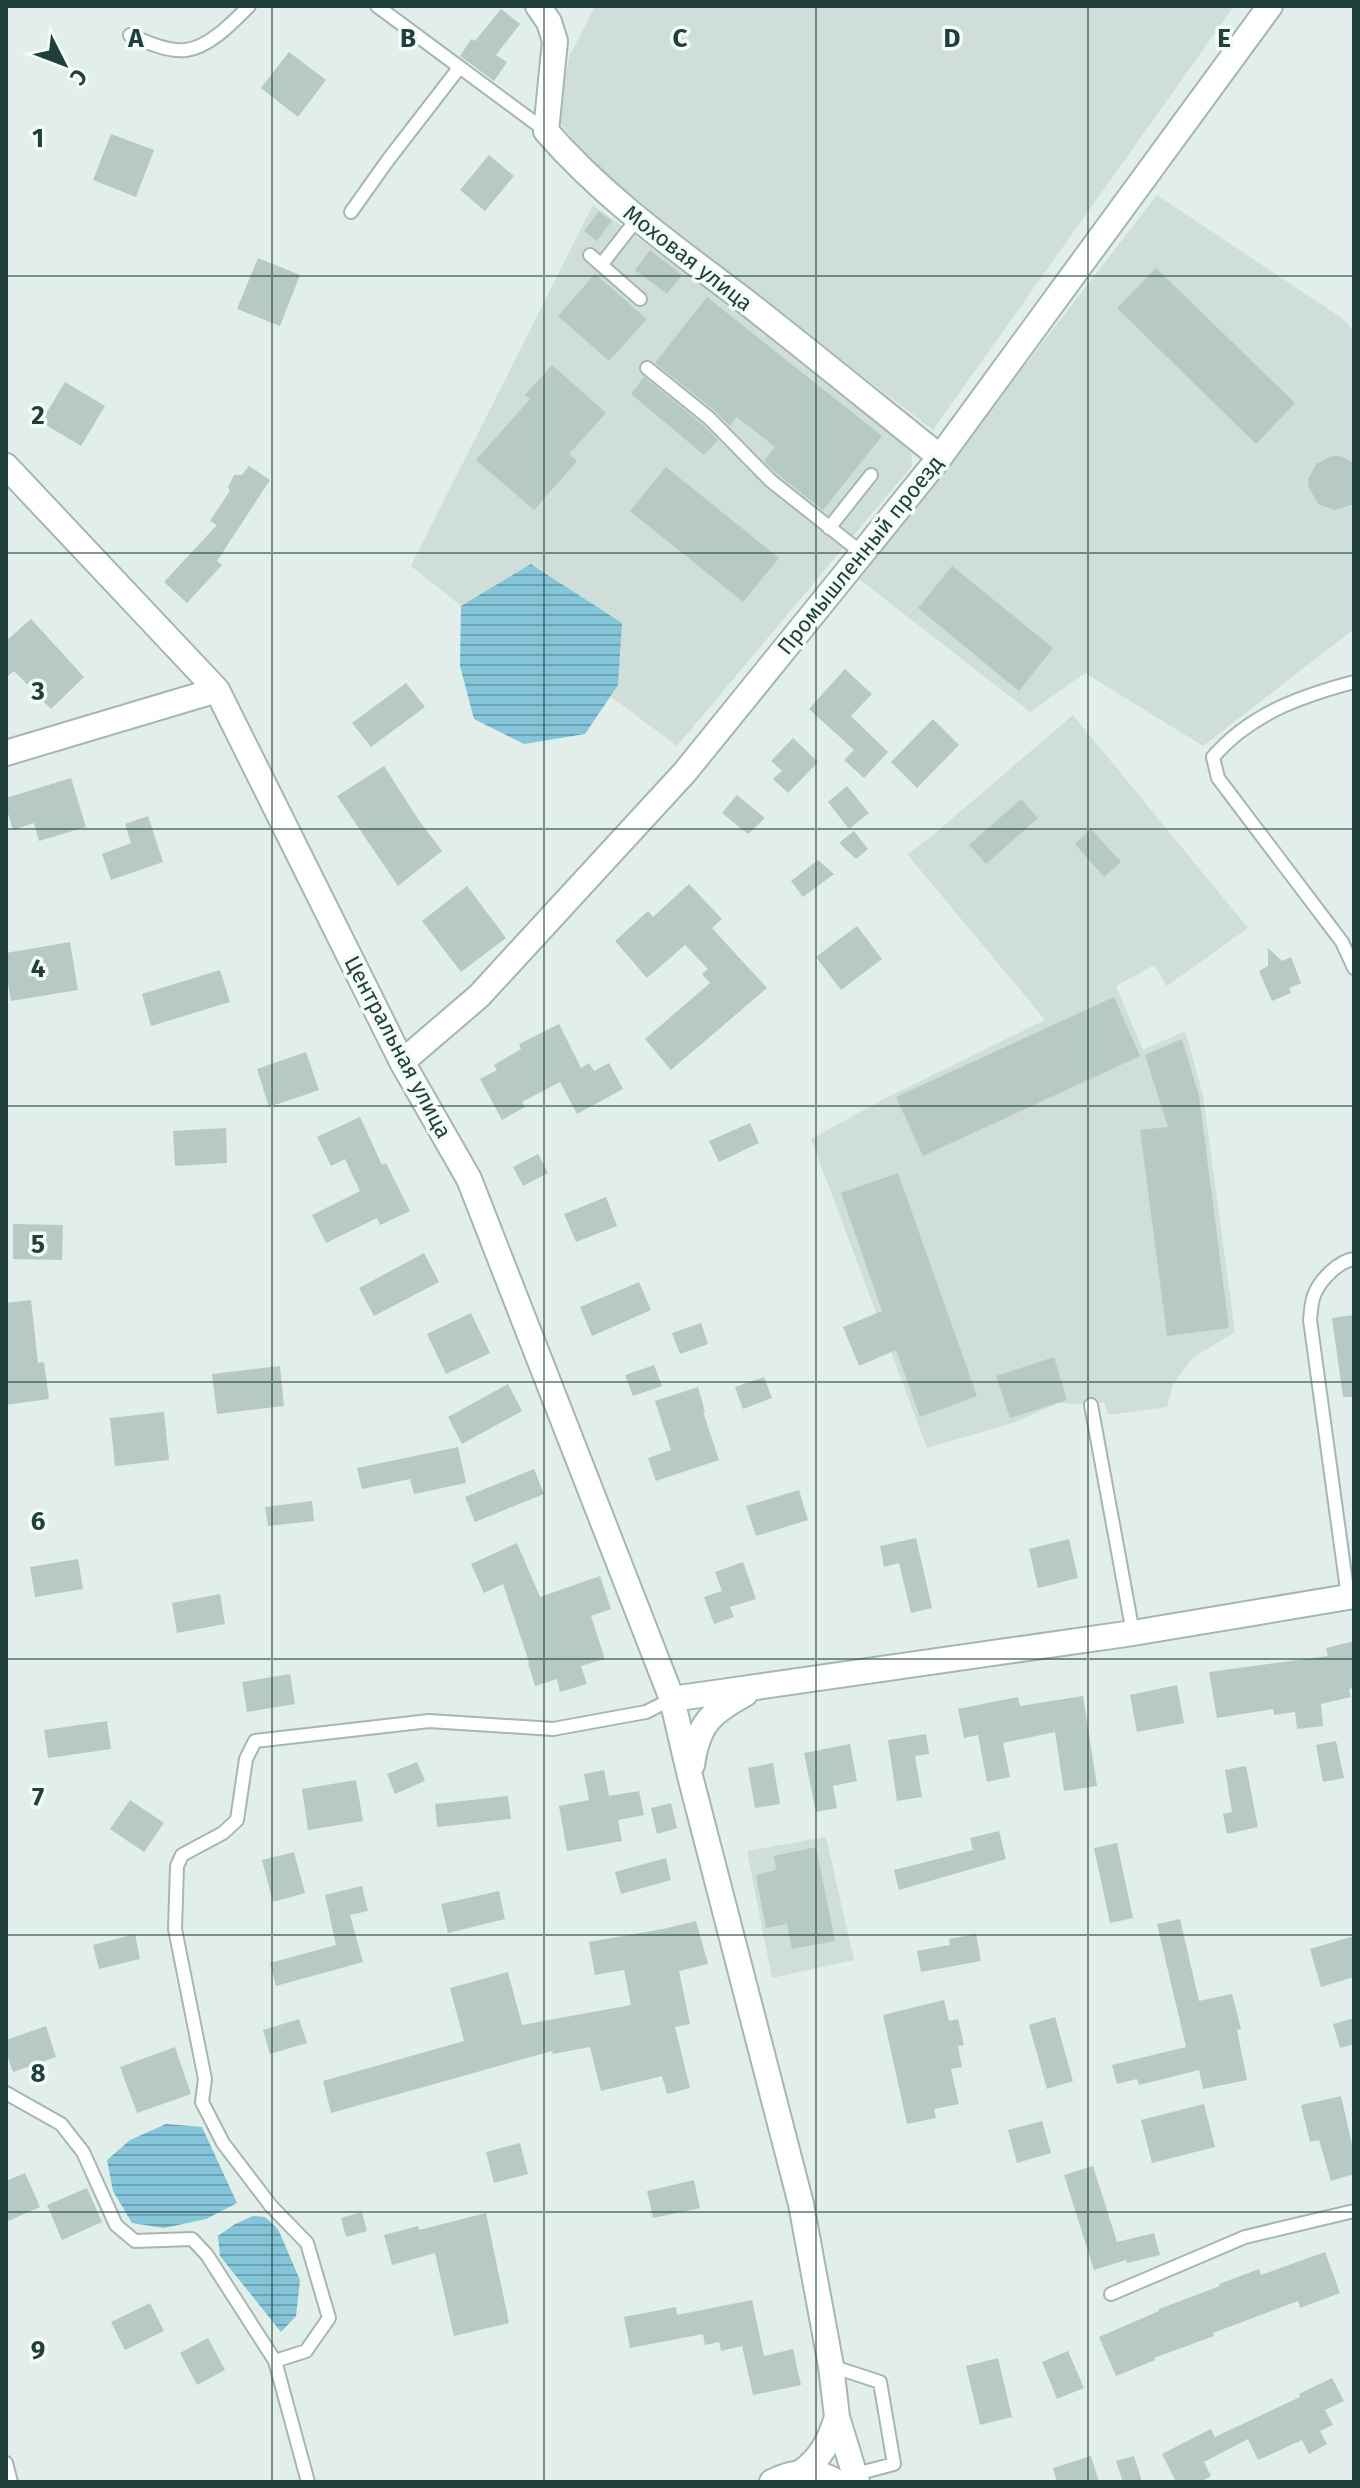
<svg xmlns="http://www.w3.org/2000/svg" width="1360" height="2488" font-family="'Fira Sans',sans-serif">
<defs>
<pattern id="water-rules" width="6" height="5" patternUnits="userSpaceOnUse" patternTransform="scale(2)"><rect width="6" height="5" fill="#84c5d9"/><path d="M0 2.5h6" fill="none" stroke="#6ca2b1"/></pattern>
</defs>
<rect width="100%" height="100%" fill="#e2eeea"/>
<!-- built -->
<path fill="#d0ded9" d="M595,6H1234L933,430L666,226L595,167L556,118L570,55Z
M1157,195L1342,318L1354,331V629L1203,746L1085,673L1030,712L859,579Z
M593,205L687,274L713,290L911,447L912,466L677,746L610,696L618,685L622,623L532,564L461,606L411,566Z
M1073,715L1248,928L1167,986L1154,965L1116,986L1143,1050L1185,1031L1203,1095L1235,1332L1191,1359L1173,1385L1167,1407L1108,1415L1104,1402L1091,1405L1058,1403L1016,1422L927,1448L811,1139L886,1098L1045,1020L907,854L927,840Z
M826,1837L854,1960L772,1978L747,1851Z"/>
<!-- water -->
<path fill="url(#water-rules)" d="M531,564L622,623L618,685L585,734L524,744L474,719L460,666L461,606Z
M166,2124L202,2127L237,2203L206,2219L164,2228L132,2223L113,2191L107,2160L130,2140Z
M253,2216L265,2217L278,2229L300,2280L296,2316L281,2332L220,2256L218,2236L235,2224Z"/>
<!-- building -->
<path fill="#b7c9c3" d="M501,9L520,24L496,55L507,62L494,81L460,56L471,39L475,41Z
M289,52L326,80L298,117L261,88Z
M111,134L154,150L136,197L93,180Z
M489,155L514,176L485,211L460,190Z
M599,211L612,221L597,241L584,231Z
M650,250L682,275L667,294L635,270Z
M258,258L300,275L280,326L237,309Z
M1156,268L1295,403L1256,444L1117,308Z
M595,274L647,319L609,361L558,316Z
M707,297L882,436L823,510L777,474L764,461L775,447L737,417L730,426L715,411L655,363Z
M552,365L606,413L569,454L577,461L534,510L476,460L530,399L525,395Z
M644,377L703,425L718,440L704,455L631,394Z
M65,382L105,406L81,446L41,422Z
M1332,456H1340L1354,463V504L1335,510L1318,504L1309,488L1308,480L1316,464Z
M249,466L270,480L217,561L222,565L187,603L164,582L217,525L210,521L230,491L228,487L234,475H242Z
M666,467L779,558L743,602L630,511Z
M952,566L1053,648L1019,691L918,608Z
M31,619L84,677L51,709L14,671L6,678V641Z
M845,669L872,694L851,716L888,752L864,778L844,760L854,750L809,709Z
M406,683L425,707L371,747L352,723Z
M933,719L959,745L917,788L891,762Z
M793,738L818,762L788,793L773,779L782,771L771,761Z
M384,766L418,819L442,851L398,886L337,796Z
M71,778L86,827L39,841L34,823L13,830L6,807V798Z
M847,786L869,813L849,829L828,802Z
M737,795L765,818L748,834L722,813Z
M1021,799L1038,818L986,864L969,845Z
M148,816L163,862L111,880L102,854L131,843L125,824Z
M1091,829L1121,862L1104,877L1075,844Z
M854,831L868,849L856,859L839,843Z
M818,860L834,874L803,897L791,881Z
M689,884L722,919L712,928L767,988L671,1070L645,1039L710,983L702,974L708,969L685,945L647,978L615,941L648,911L653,917Z
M467,886L506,938L461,972L422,921Z
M857,926L882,959L841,990L816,957Z
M70,942L78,990L11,1001L6,972V953Z
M1268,948L1282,961L1291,957L1301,983L1289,988L1291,993L1272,1001L1259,971L1268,966Z
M220,970L230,1002L151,1026L142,994Z
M1114,997L1140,1056L923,1156L896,1097Z
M559,1024L581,1068L589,1063L594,1071L609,1063L623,1089L577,1114L560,1082L522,1102L525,1107L502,1120L480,1079L497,1070L494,1065L521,1049L519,1044Z
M1182,1039L1199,1096L1229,1328L1167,1336L1140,1130L1168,1127L1145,1055Z
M306,1052L319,1090L269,1107L257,1069Z
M360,1117L382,1165L386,1163L410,1211L380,1225L377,1218L326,1243L312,1215L360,1191L345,1159L331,1166L317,1137Z
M750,1123L759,1143L719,1162L709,1141Z
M226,1128L227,1163L175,1166L173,1131Z
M538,1154L548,1173L523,1186L513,1167Z
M898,1173L977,1396L920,1417L896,1350L859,1366L843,1327L882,1311L841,1193Z
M606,1197L617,1226L576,1242L564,1214Z
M13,1224L63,1225L62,1260L13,1259Z
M424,1253L439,1282L374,1316L359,1288Z
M639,1282L651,1310L592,1336L580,1307Z
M31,1300L38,1363L44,1362L49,1399L6,1405V1303Z
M471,1313L490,1353L446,1374L427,1334Z
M1354,1315V1397H1343L1332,1318Z
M701,1323L708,1344L680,1354L672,1333Z
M1054,1357L1067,1400L1010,1418L996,1376Z
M654,1365L662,1386L633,1396L625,1375Z
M280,1366L284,1406L217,1414L212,1374Z
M764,1377L772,1398L743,1409L735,1387Z
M508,1384L522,1411L462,1444L448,1417Z
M698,1387L705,1412H703L719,1460L656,1481L648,1458L671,1450L655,1401Z
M164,1412L169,1460L115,1466L110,1418Z
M458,1447L466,1483L414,1494L410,1479L362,1489L357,1468Z
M534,1469L544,1494L475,1522L465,1497Z
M799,1490L808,1520L756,1536L746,1506Z
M312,1501L314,1521L268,1526L265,1507Z
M916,1538L932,1608L911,1613L899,1563L884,1567L880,1546Z
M1069,1539L1078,1578L1038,1588L1029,1549Z
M517,1543L540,1597L600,1576L611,1609L591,1616L605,1659L581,1666L587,1684L560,1692L557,1679L535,1686L528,1663L529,1662L503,1584L484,1593L471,1564Z
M78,1559L83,1589L35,1597L30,1567Z
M743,1562L756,1599L730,1607L734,1617L714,1624L704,1597L722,1591L715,1572Z
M220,1594L225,1624L177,1633L172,1603Z
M1354,1641V1688L1349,1689L1351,1697L1321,1704L1323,1726L1297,1729L1295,1712L1274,1715L1273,1709L1217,1718L1209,1672L1328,1656L1326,1648Z
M290,1674L295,1704L247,1712L242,1682Z
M1177,1685L1184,1723L1137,1732L1130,1695Z
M1083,1696L1097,1786L1064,1791L1055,1732L1003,1743L1010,1777L987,1782L978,1735L964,1738L958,1709L1018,1697L1020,1706Z
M107,1721L111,1749L48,1758L44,1730Z
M926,1734L929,1754L915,1756L922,1797L897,1801L888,1740Z
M1336,1741L1344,1778L1323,1782L1316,1745Z
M850,1744L857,1781L833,1786L837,1808L816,1812L804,1753Z
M417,1762L425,1781L395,1794L387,1774Z
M773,1763L780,1804L755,1808L748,1768Z
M1246,1766L1258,1827L1227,1834L1223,1814L1232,1812L1225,1770Z
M604,1770L609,1796L639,1791L644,1815L618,1820L622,1841L567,1851L559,1806L589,1800L584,1774Z
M356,1780L363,1821L308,1830L302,1789Z
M508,1796L511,1819L437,1827L435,1804Z
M130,1800L164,1823L144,1852L110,1829Z
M671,1803L677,1828L657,1834L651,1808Z
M999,1831L1006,1859L899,1890L894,1870L973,1850L970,1838Z
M1117,1843L1133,1918L1110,1923L1094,1848Z
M816,1847L835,1941L792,1949L787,1924L766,1928L756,1875L776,1870L774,1856Z
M294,1852L305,1893L273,1902L262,1860Z
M666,1858L671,1880L621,1894L615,1872Z
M362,1886L368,1911L350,1915L363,1962L276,1986L270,1963L336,1945L325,1895Z
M499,1891L505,1919L448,1933L441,1904Z
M1180,1919L1199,2001L1232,1994L1241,2029L1237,2030L1247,2080L1203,2089L1199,2070L1139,2085L1137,2079L1117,2084L1112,2065L1186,2047L1157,1924Z
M696,1921L708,1964L679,1971L690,2024L675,2027L690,2088L667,2094L662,2076L601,2091L590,2047L553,2054L552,2051L331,2113L323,2081L464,2041L450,1988L508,1972L522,2025L631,2005L624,1970L595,1975L589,1942L663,1929Z
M135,1934L140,1959L99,1969L93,1945Z
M976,1934L981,1961L921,1972L917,1951L950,1945L949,1939Z
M1354,1936V1977L1321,1987L1310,1949Z
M944,2000L949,2021L958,2019L964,2045L958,2046L962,2067L951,2069L959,2104L934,2109L936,2118L907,2124L883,2015Z
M1055,2017L1073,2081L1047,2089L1029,2025Z
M1354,2018V2044L1340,2048L1333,2024Z
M299,2019L307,2043L270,2054L263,2030Z
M46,2026L56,2057L13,2072L6,2052V2040Z
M175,2047L191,2094L137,2113L120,2067Z
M1341,2096L1354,2153V2174L1331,2181L1319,2140L1310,2142L1301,2105Z
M1204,2104L1215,2147L1152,2163L1141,2120Z
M1042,2121L1051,2153L1017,2163L1008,2130Z
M520,2143L528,2174L494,2183L486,2152Z
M1093,2166L1117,2242L1154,2233L1160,2255L1127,2263L1126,2260L1094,2270L1064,2175Z
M25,2173L40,2207L6,2222V2181Z
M694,2180L700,2208L653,2218L647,2191Z
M87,2188L102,2222L62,2240L47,2205Z
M362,2212L367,2231L346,2237L341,2218Z
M486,2213L509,2323L454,2336L435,2253L392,2265L384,2235L418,2226L419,2230Z
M1325,2252L1340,2293L1300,2308L1298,2301L1213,2333L1214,2336L1154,2358L1155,2360L1116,2376L1099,2337L1159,2311V2309L1220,2286L1219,2284L1259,2269L1261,2275Z
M752,2300L764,2356L793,2349L801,2385L753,2395L742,2346L721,2351L719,2342L705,2345L703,2334L630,2348L624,2317L676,2307L677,2315Z
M150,2303L164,2331L125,2350L111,2322Z
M208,2338L225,2370L197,2385L180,2353Z
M1068,2351L1084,2388L1057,2399L1042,2362Z
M998,2358L1012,2417L980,2425L966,2366Z
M1332,2378L1344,2401L1325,2410L1333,2425L1320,2431L1327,2444L1309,2454L1302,2440L1258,2460L1248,2439L1204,2462L1211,2476L1200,2482H1176L1162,2454L1211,2429L1215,2437L1300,2397L1299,2394Z
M1091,2456L1099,2482H1057L1053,2468Z
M1134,2456L1142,2482H1123L1116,2461Z"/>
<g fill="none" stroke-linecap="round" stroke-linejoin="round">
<!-- service casing -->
<g stroke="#a4b7b2" stroke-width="16">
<path id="service" d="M377,6L546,131
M130,35C146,42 168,52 186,50C210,47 233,22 249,6
M351,212L388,160L459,68
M590,255L640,299
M601,265L637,219
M647,368L709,418L771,481L862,553
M829,528L871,475
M1354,682C1301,696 1250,714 1213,757L1218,778L1342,942L1354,968
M1091,1405L1133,1633
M1348,1597L1310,1320C1311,1312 1311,1301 1315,1293C1321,1279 1339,1261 1354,1259
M6,2093L61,2124L83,2152L116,2225L135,2241L192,2239L207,2255L275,2361
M1111,2294L1245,2237L1354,2211
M831,2366L880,2382L894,2464L856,2474
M6,2463L11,2482
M308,2482L275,2361L306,2351L329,2318L307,2243L271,2206L223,2143L202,2102L205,2079L175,1929L177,1866L182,1855L223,1833L237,1820L246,1759L255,1741L429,1721L553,1729L646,1712L672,1699"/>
</g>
<!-- minor casing -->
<g stroke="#a4b7b2" stroke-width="28">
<path id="minor" d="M538,6L549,22L555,41L546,131C605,199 674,247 745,301C810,352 875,405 940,457
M6,466L217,690L402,1062L469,1179L672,1699
M6,753L217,690
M402,1062L479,996L685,772L940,457L1270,6"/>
</g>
<!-- tertiary casing -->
<g stroke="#a4b7b2" stroke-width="28">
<path id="tertiary" d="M692,1765C698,1724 710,1713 745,1694
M800,2473C821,2459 830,2440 837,2417
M772,2482C793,2471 816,2469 837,2482
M857,2482L837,2417L831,2366L801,2204L690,1776L672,1699L1133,1633L1354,1596"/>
</g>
<!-- service -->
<use href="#service" stroke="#fff" stroke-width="12"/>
<!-- minor -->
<use href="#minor" stroke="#fff" stroke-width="24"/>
<!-- tertiary -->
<use href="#tertiary" stroke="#fff" stroke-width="24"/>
</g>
<!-- grid -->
<path fill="none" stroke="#20413b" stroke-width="2" stroke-opacity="0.55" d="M272,6V2482M544,6V2482M816,6V2482M1088,6V2482M6,276H1354M6,553H1354M6,829H1354M6,1106H1354M6,1382H1354M6,1659H1354M6,1935H1354M6,2212H1354"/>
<g text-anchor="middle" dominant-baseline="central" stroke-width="7" stroke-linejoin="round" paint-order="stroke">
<!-- street labels -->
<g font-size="22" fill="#20413b" stroke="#f3faf7">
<text transform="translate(688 258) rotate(38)">Моховая улица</text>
<text transform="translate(860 555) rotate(-51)">Промышленный проезд</text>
<text transform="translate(398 1047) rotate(62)">Центральная улица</text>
</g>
</g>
<g font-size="26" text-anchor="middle" font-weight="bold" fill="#20413b" stroke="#f3faf7" stroke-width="7" stroke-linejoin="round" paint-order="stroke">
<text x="136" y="47">A</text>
<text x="408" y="47">B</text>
<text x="680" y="47">C</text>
<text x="952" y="47">D</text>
<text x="1224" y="47">E</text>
<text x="38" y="147">1</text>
<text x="38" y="424">2</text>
<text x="38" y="700">3</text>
<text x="38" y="977">4</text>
<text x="38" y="1253">5</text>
<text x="38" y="1530">6</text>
<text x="38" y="1806">7</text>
<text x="38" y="2082">8</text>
<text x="38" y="2359">9</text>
</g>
<!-- border -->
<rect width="1360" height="2488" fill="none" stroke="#20413b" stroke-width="16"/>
<!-- north arrow -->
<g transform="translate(64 64) rotate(132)" stroke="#f3faf7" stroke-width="6" paint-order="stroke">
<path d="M0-6L14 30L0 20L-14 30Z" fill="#20413b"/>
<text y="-12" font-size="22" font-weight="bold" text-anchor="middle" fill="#20413b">С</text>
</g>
</svg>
